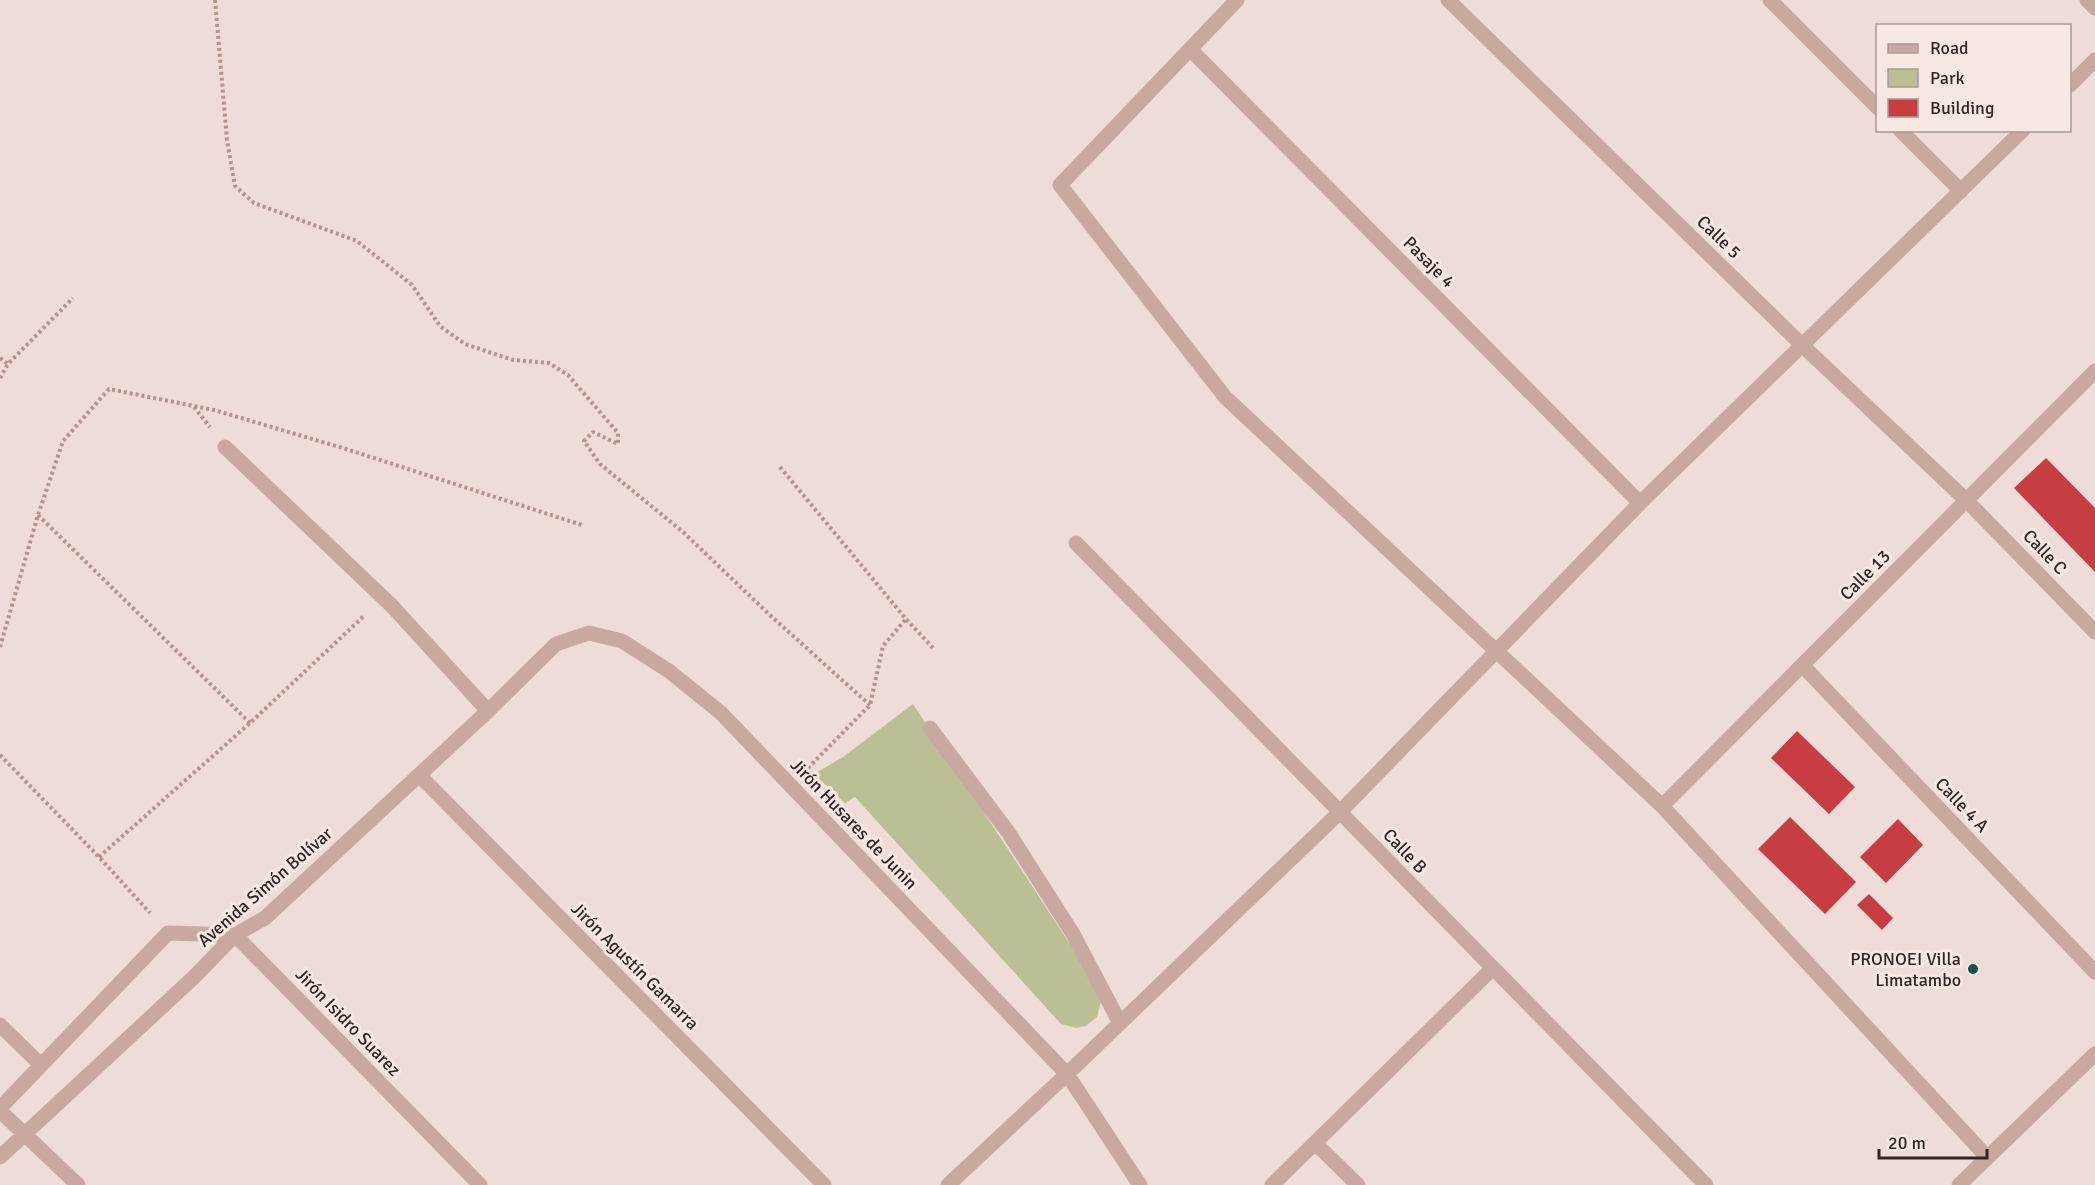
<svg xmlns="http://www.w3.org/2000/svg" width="2095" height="1185" font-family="Signika,sans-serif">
<rect width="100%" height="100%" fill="#f0dcd6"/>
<!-- green -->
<path fill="#bcbf96" d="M913,704L1098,987L1101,1001L1097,1017L1086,1026L1076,1028L1061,1024L855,797L845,803L814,774L843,757Z"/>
<!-- building -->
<path fill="#c63e42" d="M2046,458L2095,508V572L2014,488Z
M1797,731L1855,787L1829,814L1771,758Z
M1790,817L1856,882L1825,914L1758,849Z
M1898,819L1923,845L1886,883L1860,857Z
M1869,894L1893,918L1882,930L1857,905Z"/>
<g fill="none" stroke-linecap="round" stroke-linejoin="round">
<!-- path -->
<path stroke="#b3938c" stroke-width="4" stroke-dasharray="3 3" stroke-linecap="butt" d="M215,0L227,140L235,186L254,203L357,241L412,285L440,326L465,344L513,360L549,363L568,375L618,433V444L593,432L584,441L600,464L683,532L773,618L870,705
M0,358L8,364
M0,378L8,364L73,298
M194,407L210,427
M780,467L906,619L933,648
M38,515L250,723
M0,647L38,515L63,441L109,389L214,410L346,449L582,525
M0,755L99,857L150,913
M808,768L870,705L883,646L906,619
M99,857L250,723L365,615"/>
<!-- minor -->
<path stroke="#c8a9a2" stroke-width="15" d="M1237,0L1060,185L1225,397L1662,806L1987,1157
M1448,0L1802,345L1966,500L2095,632
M1770,0L1878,108
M2087,0L2095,8
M1190,49L1640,503
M2070,85L2095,60
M1900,130L1961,191
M225,447L392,606L488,711
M1076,543L1706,1185
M1802,665L2095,972
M930,728L1008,832L1073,934L1120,1023
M419,775L824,1185
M1662,806L2095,371
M0,1025L41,1065
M0,1108L168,933L235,935L480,1185
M0,1111L78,1185
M1315,1143L1358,1185
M0,1157L193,978L235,935L265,918L488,711L556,644L589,633L622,641L669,671L721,713L1067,1074L1140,1185
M948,1185L1067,1074L1340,812L1640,503L2023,130
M1272,1185L1493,968
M1959,1185L2095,1054"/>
</g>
<!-- markers -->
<circle fill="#1b5348" stroke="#f8e8e1" stroke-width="2" cx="1973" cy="969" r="6"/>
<g text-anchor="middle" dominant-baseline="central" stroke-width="6" stroke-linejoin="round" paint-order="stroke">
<!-- street labels -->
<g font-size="18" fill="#322524" stroke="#f8e8e1">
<text transform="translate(1719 237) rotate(44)">Calle 5</text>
<text transform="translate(1429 262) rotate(45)">Pasaje 4</text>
<text transform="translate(2045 552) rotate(46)">Calle C</text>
<text transform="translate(1865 575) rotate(-45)">Calle 13</text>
<text transform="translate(1962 805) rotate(46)">Calle 4 A</text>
<text transform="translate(854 824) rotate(46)">Jirón Husares de Junin</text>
<text transform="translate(1405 851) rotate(46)">Calle B</text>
<text transform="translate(265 887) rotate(-41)">Avenida Simón Bolívar</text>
<text transform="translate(635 966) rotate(45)">Jirón Agustín Gamarra</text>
<text transform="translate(348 1022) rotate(46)">Jirón Isidro Suarez</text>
</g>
<!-- poi labels -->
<g font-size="18" fill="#322524" stroke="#f8e8e1" text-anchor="end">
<text x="1961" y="959">PRONOEI Villa<tspan x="1961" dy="21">Limatambo</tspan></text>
</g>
</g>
<!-- legend -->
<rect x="1876" y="24" width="195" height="108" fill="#f8e8e1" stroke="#a99a95" stroke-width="1.5"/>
<rect x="1888" y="44" width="30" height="9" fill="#c8a9a2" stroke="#a99a95" stroke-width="1.5"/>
<text x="1930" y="54" font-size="18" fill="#322524">Road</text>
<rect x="1888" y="69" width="30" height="18" fill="#bcbf96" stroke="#a99a95" stroke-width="1.5"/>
<text x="1930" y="84" font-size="18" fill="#322524">Park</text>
<rect x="1888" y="99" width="30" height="18" fill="#c63e42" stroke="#a99a95" stroke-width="1.5"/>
<text x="1930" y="114" font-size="18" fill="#322524">Building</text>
<!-- scale -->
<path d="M1879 1149v9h108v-9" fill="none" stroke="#322524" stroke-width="3"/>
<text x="1888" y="1149" font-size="18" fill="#322524" stroke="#f8e8e1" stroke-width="4.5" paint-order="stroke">20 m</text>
</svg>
